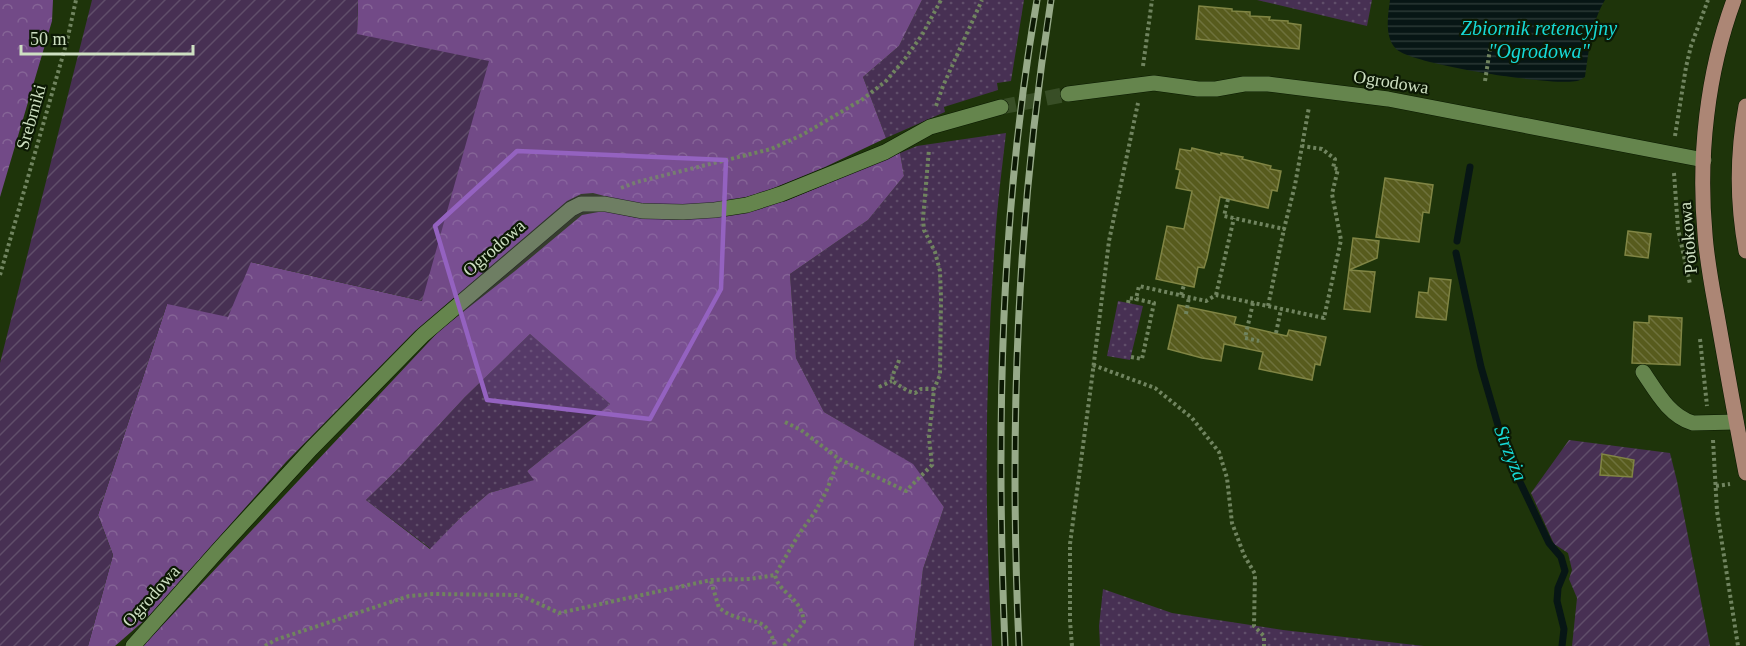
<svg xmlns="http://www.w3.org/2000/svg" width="1746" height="646" font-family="'Times New Roman',serif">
<defs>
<pattern id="grass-dots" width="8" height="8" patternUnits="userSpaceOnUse" patternTransform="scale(1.5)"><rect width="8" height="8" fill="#473053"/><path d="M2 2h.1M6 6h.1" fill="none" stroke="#604e6a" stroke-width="1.8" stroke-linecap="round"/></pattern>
<pattern id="forest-crowns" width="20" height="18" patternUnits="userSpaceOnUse" patternTransform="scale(1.5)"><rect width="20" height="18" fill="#724a87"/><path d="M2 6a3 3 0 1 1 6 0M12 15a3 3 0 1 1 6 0" fill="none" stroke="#856496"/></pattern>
<pattern id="garden-furrows" width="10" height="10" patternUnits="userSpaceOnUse" patternTransform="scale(1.5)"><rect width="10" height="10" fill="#473053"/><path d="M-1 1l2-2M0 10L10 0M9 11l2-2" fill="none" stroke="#604e6a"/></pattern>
<pattern id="water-rules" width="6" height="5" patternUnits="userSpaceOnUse" patternTransform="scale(1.5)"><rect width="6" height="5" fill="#071615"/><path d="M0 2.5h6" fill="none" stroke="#2a3835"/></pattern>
<pattern id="building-back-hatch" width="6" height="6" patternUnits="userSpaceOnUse" patternTransform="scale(1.5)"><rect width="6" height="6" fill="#575b1d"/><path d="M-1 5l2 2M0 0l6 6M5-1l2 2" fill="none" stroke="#6e723c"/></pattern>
</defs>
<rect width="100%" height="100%" fill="#1e340a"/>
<!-- grass -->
<path fill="url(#grass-dots)" d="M922,0H1024L1011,81L997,83L998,90L944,107L945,112L886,138L863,77L899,46Z
M1257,0H1372L1367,26Z
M1006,133C1002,169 997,206 995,242C985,376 984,511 992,646H914L923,569L944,507L912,464L824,412L796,358L790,274L868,220L904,176L900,153L917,146Z
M1118,301L1143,306L1130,360L1107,356Z
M530,334L610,404L527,471L535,480L489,493L460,518L431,549L366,500L400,467L465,397Z
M1103,589L1172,613L1283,630L1424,646H1100L1099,626Z"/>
<!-- forest -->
<path fill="url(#forest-crowns)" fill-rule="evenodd" d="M0,0H53L52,21L0,197Z
M358,0H922L899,46L863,77L886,138L825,167L764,192L722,204L643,206L593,193L581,194L567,201L415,331L286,462L146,619L115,646H88L113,555L98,515L167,304L251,262L422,301L357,34Z
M900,153L904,176L868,220L790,274L796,358L824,412L913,464L944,507L923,569L914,646H143L440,330L515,271L582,215L604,211L637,218L682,220L723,216L786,201ZM530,334L610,404L527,471L534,480L489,493L460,518L430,549L366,500L400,467L465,397Z"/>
<!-- garden -->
<path fill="url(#garden-furrows)" d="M92,0H358L357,34L489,61L422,301L251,262L228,317L167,304L98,515L113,555L88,646H0V363Z
M1569,440L1670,453L1677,481L1710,646H1572L1577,598L1569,579L1572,570L1568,553L1554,544L1531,493Z"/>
<!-- water -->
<path fill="url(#water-rules)" d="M1390,0H1605C1591,23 1589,51 1585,77C1583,78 1579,81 1577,81C1552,86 1413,65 1396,49C1384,37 1388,15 1390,0Z"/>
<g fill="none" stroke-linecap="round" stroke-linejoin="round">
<!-- stream -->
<path stroke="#071615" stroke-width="7" d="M1457,241L1470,167
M1456,253L1481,367L1500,432L1510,461L1549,543L1561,557L1565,571L1558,588L1557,601L1564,629L1562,646"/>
</g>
<!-- building -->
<path fill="url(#building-back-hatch)" stroke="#808544" stroke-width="1.5" d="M1199,6L1232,9V11L1250,12V16L1270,17L1269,20L1288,21V23L1301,25L1299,49L1196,39Z
M1192,148L1221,155V153L1243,157L1242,159L1271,166L1270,169L1281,171L1277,191L1272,190L1268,208L1220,197L1207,258L1204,268L1198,267L1194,287L1156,279L1167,226L1184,229L1192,191L1176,188L1180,170L1176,169L1180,149L1191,151Z
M1385,178L1433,185L1429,213L1423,212L1419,242L1376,237Z
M1628,231L1651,234L1648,258L1625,255Z
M1353,238L1379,241L1377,258L1349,270Z
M1349,270L1375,272L1370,312L1344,309Z
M1430,278L1451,280L1446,320L1416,317L1419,292L1428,293Z
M1178,305L1236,317L1234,324L1287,336L1289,330L1326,337L1320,365L1315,364L1312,380L1259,369L1263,352L1224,344L1221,361L1202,358L1168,349Z
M1649,316L1682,318L1680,365L1632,363L1634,322L1649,323Z
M1602,454L1634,460L1632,477L1600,475Z"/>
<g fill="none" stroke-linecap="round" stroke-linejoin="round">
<!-- minor-tunnel -->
<path stroke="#384e26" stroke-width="15" stroke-dasharray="15 8" stroke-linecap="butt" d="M1001,107L1068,94"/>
<!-- minor casing -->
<g stroke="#0a1901" stroke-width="16">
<path id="minor" d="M1068,94L1154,83L1198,89H1216L1244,84H1268L1388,99L1704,160
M1643,372C1656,391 1669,416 1693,423L1736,422
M133,646L221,547L311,449L423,335L571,209L581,204H605L642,211L683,212L715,210L747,205L781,194L885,152L930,127L1001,107"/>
</g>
<!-- major casing -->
<g stroke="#0a1901" stroke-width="16">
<path id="major" d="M1734,0C1707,73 1698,157 1705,234C1707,263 1713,292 1718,320C1727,371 1736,422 1746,473
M1746,106C1737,154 1737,203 1746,251"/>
</g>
<!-- path -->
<path stroke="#70845f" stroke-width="4" stroke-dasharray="3 3" stroke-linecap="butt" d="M1143,66L1152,0
M1485,81L1490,49
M936,106L943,86L982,0
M1675,136L1686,67L1691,46L1708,0
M1674,173L1678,229L1690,284
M621,188L637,182L771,149L802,135L863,99L886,81L904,60L922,35L941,0
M1228,199L1224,216L1284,229L1295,185L1309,107
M0,275L67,41L76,0
M1181,295L1184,285
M1216,295L1234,218
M1128,303L1129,298L1136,299
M1253,303L1245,338L1259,341
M1268,306L1284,229
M1186,314L1189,297
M1276,333L1281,309
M1700,339L1707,406
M1131,357L1142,359L1154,303L1136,299L1139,286L1206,301L1216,295L1324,318L1341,240L1332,194L1338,169L1333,168L1335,159L1322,149L1302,146
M899,360C897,368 893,370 892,381L908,391L915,393L921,389H934
M1093,365L1155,388L1192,418L1219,452L1227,478L1232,523L1244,555L1255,574L1254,626L1264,636V646
M879,387L892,381
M785,422L801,430L839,459L906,491L932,465L929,437L934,389L940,375L941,298L940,271L935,252L924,230L923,219L929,149
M1713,440L1717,511L1738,646
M1716,486L1730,484
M711,581L719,608C723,610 727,614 731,615C753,625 767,615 775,646
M265,646L275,640L409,596L432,594L520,595L559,613L711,580L750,579L775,575
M784,646L804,622C801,596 779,594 775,575L799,534L815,512L826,492L839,459
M1072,646L1070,621V544L1092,378L1109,241L1138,103"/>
<!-- minor -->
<use href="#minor" stroke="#65854d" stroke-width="15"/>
<!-- major -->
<use href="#major" stroke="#ac8675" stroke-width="15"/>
<!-- rail casing -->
<g stroke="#97aa89" stroke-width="7">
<path id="rail" d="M1005,646C996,430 1000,213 1037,0
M1019,646C1009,427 1017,217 1051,0"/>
</g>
<!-- rail -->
<use href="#rail" stroke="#0c1904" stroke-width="4.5" stroke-dasharray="14" stroke-linecap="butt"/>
</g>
<!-- marked area -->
<path fill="#9462c0" fill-opacity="0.2" stroke="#9462c0" stroke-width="4.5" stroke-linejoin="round" d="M517,151L726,160L721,289L650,419L487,400L435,226Z"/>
<g text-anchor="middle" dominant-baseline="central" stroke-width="4.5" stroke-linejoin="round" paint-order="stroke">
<!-- street labels -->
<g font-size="18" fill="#cee0c2" stroke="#0c1904">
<text transform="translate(1391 82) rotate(9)">Ogrodowa</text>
<text transform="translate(31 117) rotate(-74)">Srebrniki</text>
<text transform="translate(1688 238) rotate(-95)">Potokowa</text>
<text transform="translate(494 248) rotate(-41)">Ogrodowa</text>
<text transform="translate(151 596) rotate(-48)">Ogrodowa</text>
</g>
<!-- water labels -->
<g font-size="20" font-style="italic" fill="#17dad7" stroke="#0c1904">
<text x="1539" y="28">Zbiornik retencyjny<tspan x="1539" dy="23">"Ogrodowa"</tspan></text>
<text transform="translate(1511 453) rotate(68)">Strzyża</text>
</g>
</g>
<!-- scale -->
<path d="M21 45v9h172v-9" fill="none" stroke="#cee0c2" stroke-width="3"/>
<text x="30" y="45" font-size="18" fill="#cee0c2" stroke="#0c1904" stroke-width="4.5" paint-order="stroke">50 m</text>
</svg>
